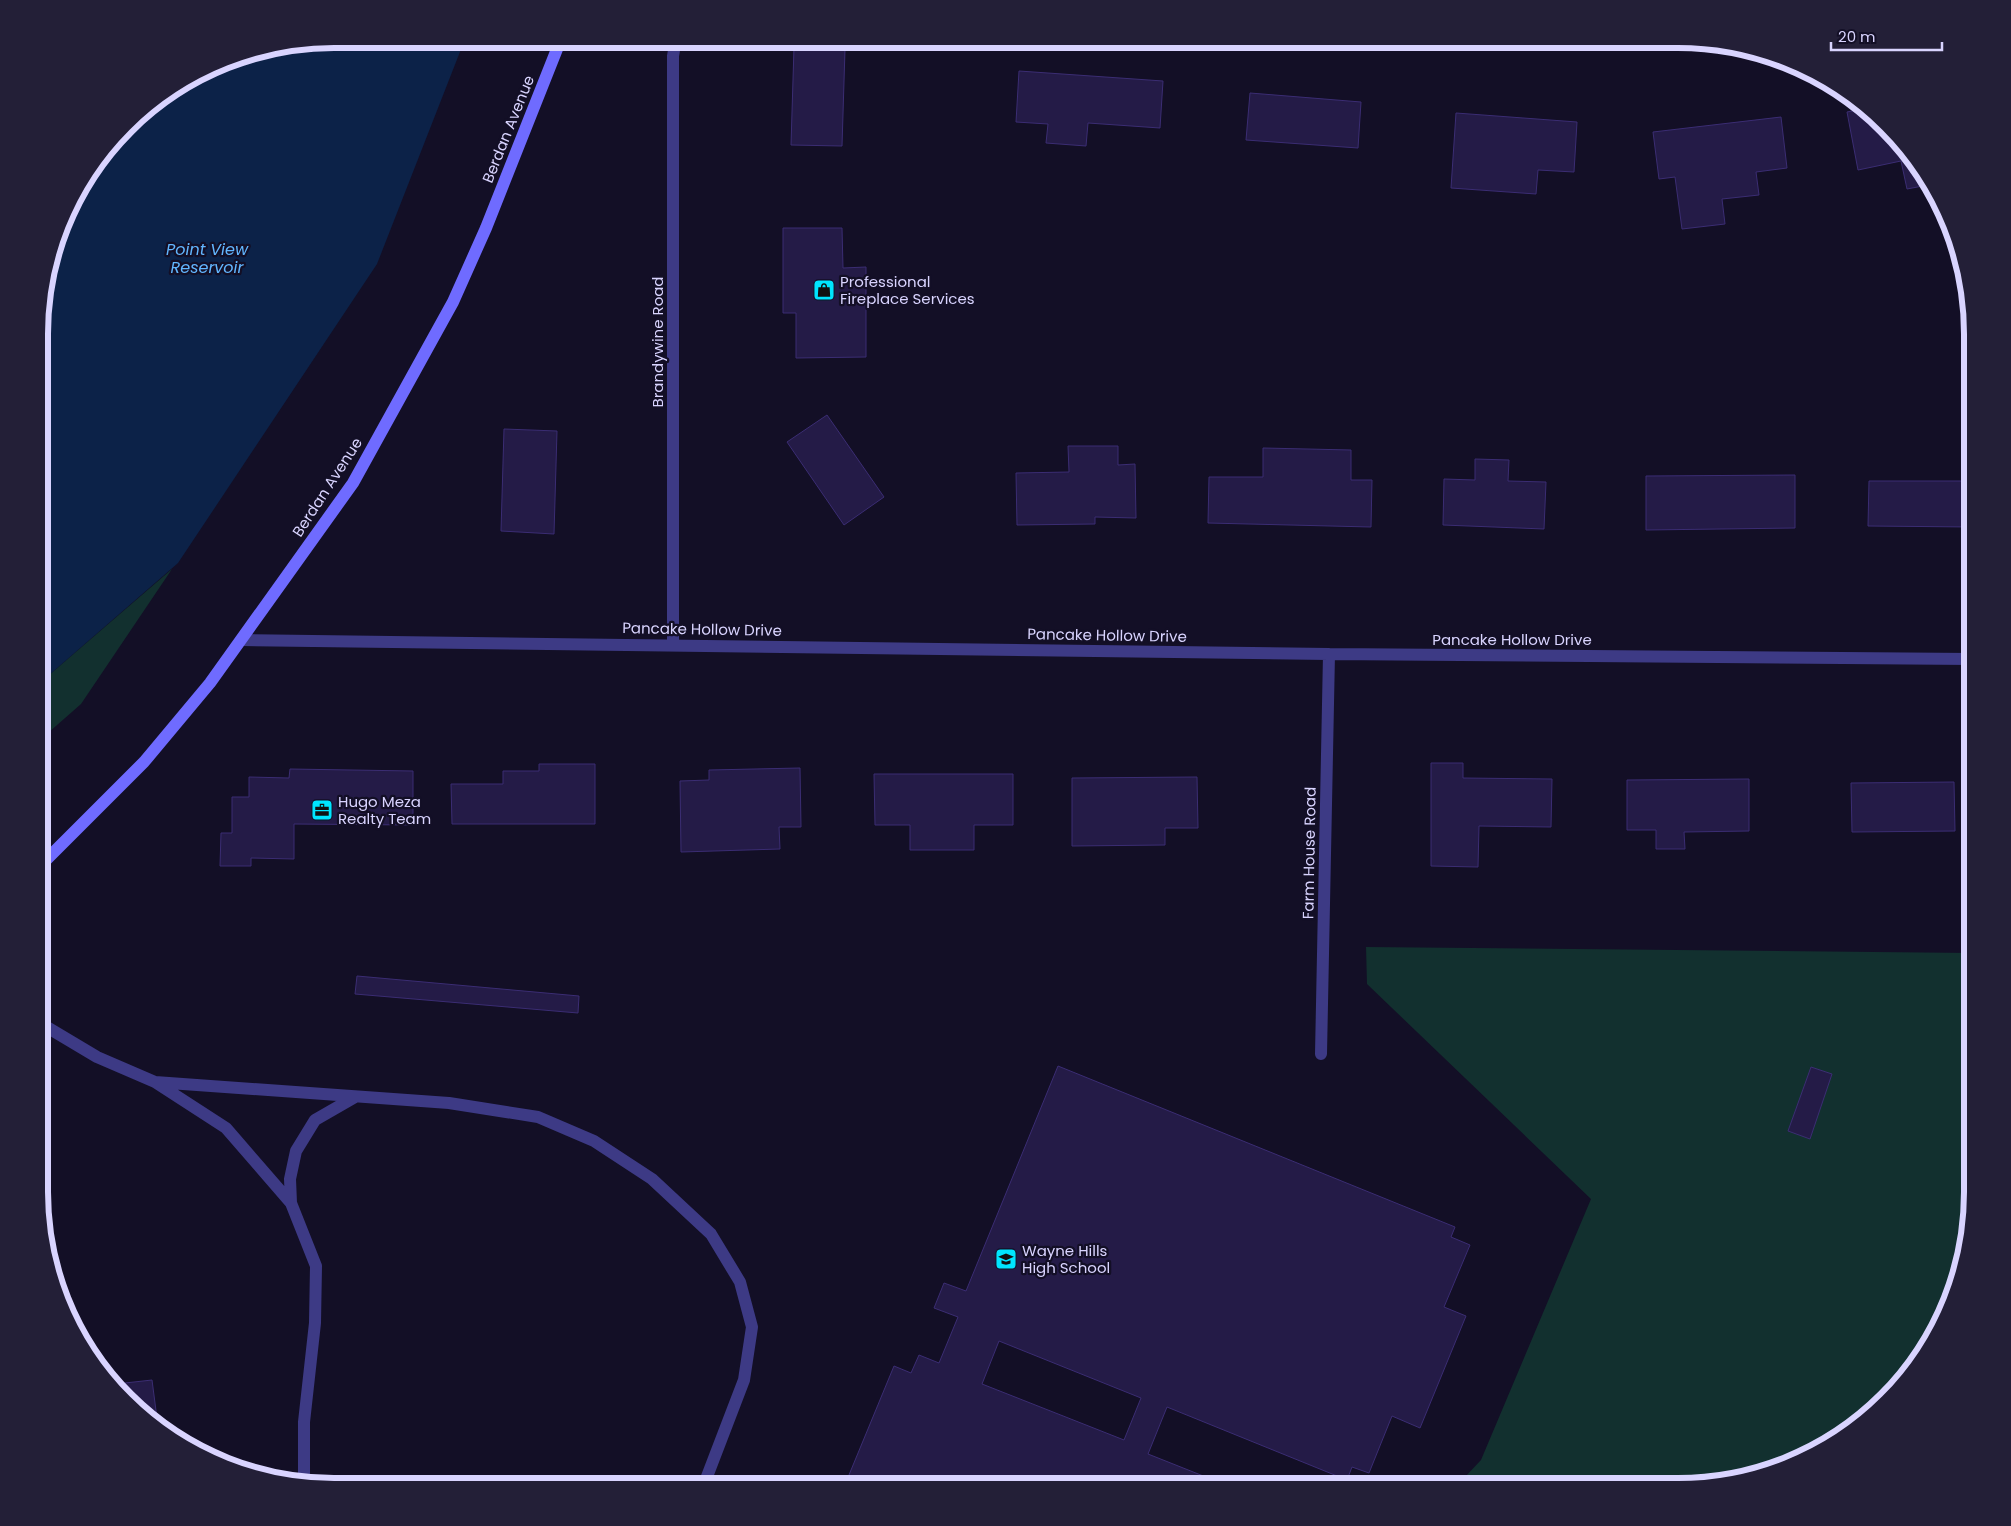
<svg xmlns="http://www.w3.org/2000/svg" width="2011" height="1526" font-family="Poppins,sans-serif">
<rect width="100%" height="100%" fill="#130f26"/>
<!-- green -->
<path fill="#12302f" d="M172,569L81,704L40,740L41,682Z
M1366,947L1972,953V1212L1950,1305L1899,1387L1807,1457L1735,1482L1677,1487H1461L1465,1477L1481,1460L1591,1199L1367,984Z"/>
<!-- water -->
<path fill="#0c2248" d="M334,39H465L377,264L178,563L41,682V295L78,186L139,112L239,54Z"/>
<!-- building -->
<path fill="#241b47" stroke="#3b2d73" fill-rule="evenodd" d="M794,47L845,49L842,146L791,145Z
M1019,71L1163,81L1160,128L1088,123L1086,146L1046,143L1048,124L1016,122Z
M1250,93L1361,102L1358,148L1246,140Z
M1866,108L1872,112L1928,185L1907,189L1901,161L1858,170L1847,112Z
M1456,113L1577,122L1574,172L1538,170L1536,194L1451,188Z
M1781,117L1787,168L1756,172L1759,195L1722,199L1725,224L1682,229L1675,177L1659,179L1653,132Z
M783,228H842L843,268L866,267V357L796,358V313H783Z
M827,415L884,497L844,525L787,442Z
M504,429L557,431L554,534L501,531Z
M1068,446H1118V465L1135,464L1136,518L1095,517V524L1017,525L1016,473L1069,472Z
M1263,448L1351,450V480H1372L1371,527L1208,523L1209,477H1263Z
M1475,459L1509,460L1508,481L1546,482L1544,529L1443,525L1444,479L1475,480Z
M1795,475V528L1646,530V476Z
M1869,481H1972V527L1868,526Z
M1431,763H1463V778L1552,779L1551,827L1479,826L1478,867L1431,866Z
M539,764H595V824H452L451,784H503V771H539Z
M800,768L801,827H779L780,849L681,852L680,781L709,780V770Z
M290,769L413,771V825L294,824V859L251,858V866H220L221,833H232V797H249V777L289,778Z
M874,774H1013V825H974V850H910V825H875Z
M1197,777L1198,828H1165V845L1072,846V778Z
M1749,779V831L1684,832L1685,849H1656V830H1627V780Z
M1954,782L1955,831L1852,832L1851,783Z
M357,976L579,996L578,1013L355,994Z
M1058,1066L1455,1227L1451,1237L1470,1245L1444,1307L1466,1316L1420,1428L1392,1416L1369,1473L1352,1467L1347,1480L1167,1407L1148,1454L1231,1487H844L894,1366L911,1373L919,1355L939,1363L958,1317L934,1308L944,1283L966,1291ZM999,1341L1141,1398L1124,1440L982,1384Z
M1811,1067L1832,1074L1810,1139L1788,1131Z
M152,1380L158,1426L139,1414L116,1384Z"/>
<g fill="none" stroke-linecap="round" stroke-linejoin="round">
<!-- lane -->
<path stroke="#3d3a85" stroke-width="12" d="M40,1023L97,1057L155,1082L226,1128L291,1203L316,1266L315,1323L304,1422V1484
M155,1082L449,1103L538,1117L594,1141L652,1179L711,1234L740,1282L752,1327L744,1380L703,1487
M291,1203L290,1179L296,1151L315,1120L355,1097"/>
<!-- street -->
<path stroke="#3d3a85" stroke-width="12" d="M242,640L1329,654L1972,659
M673,645V56L676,39
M1321,1054L1329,654"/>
<!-- secondary -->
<path stroke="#6f6bff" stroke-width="12" d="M40,866L144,762L210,683L353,483L453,302L486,228L561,39"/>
</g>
<!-- icons -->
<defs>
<g id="shop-square" transform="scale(1.125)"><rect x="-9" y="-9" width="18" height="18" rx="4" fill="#00e5ff" stroke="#130f26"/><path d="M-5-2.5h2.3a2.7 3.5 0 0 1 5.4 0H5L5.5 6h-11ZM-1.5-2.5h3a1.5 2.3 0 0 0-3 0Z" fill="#111"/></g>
<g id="office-square" transform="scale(1.125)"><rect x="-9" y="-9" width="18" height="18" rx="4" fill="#00e5ff" stroke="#130f26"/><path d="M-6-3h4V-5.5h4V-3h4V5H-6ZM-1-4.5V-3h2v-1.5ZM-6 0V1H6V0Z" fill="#111"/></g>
<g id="school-square" transform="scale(1.125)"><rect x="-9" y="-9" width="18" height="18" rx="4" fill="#00e5ff" stroke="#130f26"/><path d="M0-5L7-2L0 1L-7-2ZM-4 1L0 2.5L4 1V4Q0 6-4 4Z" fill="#111"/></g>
</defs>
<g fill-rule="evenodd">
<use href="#shop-square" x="824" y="290"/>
<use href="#office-square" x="322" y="810"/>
<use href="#school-square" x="1006" y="1259"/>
</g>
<g text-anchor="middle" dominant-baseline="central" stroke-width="4.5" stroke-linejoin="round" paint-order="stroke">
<!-- street labels -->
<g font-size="15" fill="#d9d4ff" stroke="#130f26">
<text transform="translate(508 129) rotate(-68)">Berdan Avenue</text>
<text transform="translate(657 342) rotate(-90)">Brandywine Road</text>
<text transform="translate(327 487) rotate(-57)">Berdan Avenue</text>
<text transform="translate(702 629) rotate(1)">Pancake Hollow Drive</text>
<text transform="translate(1107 635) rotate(1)">Pancake Hollow Drive</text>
<text x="1512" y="639">Pancake Hollow Drive</text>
<text transform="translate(1309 853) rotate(-89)">Farm House Road</text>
</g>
<!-- poi labels -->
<g font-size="15" fill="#d9d4ff" stroke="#130f26" text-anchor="start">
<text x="840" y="281">Professional<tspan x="840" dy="17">Fireplace Services</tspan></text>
<text x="338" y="801">Hugo Meza<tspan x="338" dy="17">Realty Team</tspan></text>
<text x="1022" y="1250">Wayne Hills<tspan x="1022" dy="17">High School</tspan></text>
</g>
<!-- water labels -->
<g font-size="16" font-style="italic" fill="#62b6ff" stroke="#130f26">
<text x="207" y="249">Point View<tspan x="207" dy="18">Reservoir</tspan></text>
</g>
</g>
<!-- crop -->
<path d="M0 0H2011V1526H0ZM334 48H1678A286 286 0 0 1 1964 334V1192A286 286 0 0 1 1678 1478H334A286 286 0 0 1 48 1192V334A286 286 0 0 1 334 48Z" fill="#231f37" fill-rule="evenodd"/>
<path fill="none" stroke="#d9d4ff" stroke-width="6" d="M334 48H1678A286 286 0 0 1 1964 334V1192A286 286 0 0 1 1678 1478H334A286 286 0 0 1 48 1192V334A286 286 0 0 1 334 48Z"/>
<!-- scale -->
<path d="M1831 42v8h111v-8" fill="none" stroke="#d9d4ff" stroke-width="2.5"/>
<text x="1838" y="42" font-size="15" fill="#d9d4ff" stroke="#130f26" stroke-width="4" paint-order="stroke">20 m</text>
</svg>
